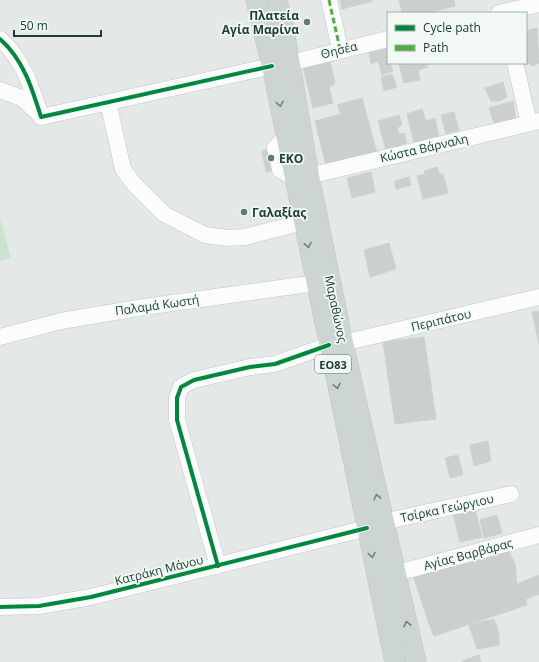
<svg xmlns="http://www.w3.org/2000/svg" width="539" height="662" font-family="'Open Sans',sans-serif">
<rect width="100%" height="100%" fill="#e4e9e7"/>
<!-- green -->
<path fill="#cce3d3" d="M0,218L11,258L0,261Z"/>
<!-- building -->
<path fill="#cbd0ce" stroke="#ccd2d0" d="M340,0H372L373,1L342,9Z
M399,0H454L455,6L428,13H402Z
M537,28L539,63L531,66L530,63L524,65L523,63H526L527,47L526,31Z
M387,49L388,63H390L393,71L382,75L378,61L371,64L369,52Z
M329,56L335,84L329,87L333,103L313,108L302,63Z
M399,63H426L428,67L418,70L420,80L404,83Z
M392,74L397,87L384,91L381,77Z
M503,82L507,97L499,101H491L485,88Z
M362,98L377,153L326,165L315,121L341,114L337,105Z
M513,101L516,119L494,123L489,108Z
M422,109L426,121L435,118L439,136L414,142L407,114Z
M454,112L459,130L446,134L441,115Z
M399,115L402,125L397,128L399,134L404,133L407,145L386,150L378,121Z
M274,149L278,169L266,172L262,151Z
M437,167L439,174H443L448,193L423,199L417,176L425,174L424,171Z
M371,172L375,192L352,198L347,178Z
M409,177L411,185L396,189L395,181Z
M389,243L396,269L370,277L364,250Z
M539,311V344L532,312Z
M424,337L436,419L395,424L383,342Z
M488,441L491,461L474,466L470,445Z
M458,455L463,475L450,478L445,458Z
M475,509L482,537L460,542L453,514Z
M497,515L502,533L484,538L480,520Z
M507,547L515,564L517,584L539,575V594L526,599L527,605L434,636L428,621L474,606L460,561Z
M460,561L474,606L428,621L413,575Z
M494,619L499,633V645L477,649L469,625Z
M479,655L481,662H462V661Z"/>
<g fill="none" stroke-linecap="round" stroke-linejoin="round">
<!-- minor casing -->
<g stroke="#c1c6c4" stroke-width="17">
<path id="minor" d="M329,0L340,49
M499,13L539,4
M0,39C23,59 32,88 41,117
M290,63L388,39
M515,63L529,123
M0,90L22,98L40,115
M108,102L123,169L134,184L164,214L205,235L227,238L245,237L303,222
M41,117L272,66
M286,137L275,148L280,170L295,178
M309,176L539,121
M0,337L61,321L144,307L316,283
M343,343L539,297
M383,522L511,494
M218,566L177,420V398L181,387L194,380L250,367L275,364L329,345
M397,573L539,535
M0,607L39,606L91,597L367,528"/>
</g>
<!-- major casing -->
<g stroke="#bcc5c2" stroke-width="21">
<path id="major" d="M256,0L272,66L395,662
M277,0L284,30L309,176L343,343L416,662"/>
</g>
<!-- minor -->
<use href="#minor" stroke="#fbfcfb" stroke-width="16"/>
<!-- major -->
<use href="#major" stroke="#cdd5d3" stroke-width="20"/>
<!-- quiet -->
<path stroke="#52ad45" stroke-width="3" stroke-dasharray="6 3" stroke-linecap="butt" d="M329,0L340,49"/>
<!-- cycleway casing -->
<g stroke="#f2f9f5" stroke-width="6">
<path id="cycleway" d="M0,39C23,59 32,88 41,117L272,66
M218,566L177,420V398L181,387L194,380L250,367L275,364L329,345
M0,607L39,606L91,597L367,528"/>
</g>
<!-- cycleway -->
<use href="#cycleway" stroke="#00873e" stroke-width="4"/>
</g>
<!-- one-way arrows -->
<defs><path id="oneway-chevron" d="M-2-3.5L2.5 0L-2 3.5" fill="none" stroke-width="1.6" stroke-linecap="round" stroke-linejoin="round"/></defs>
<g stroke="#6e827c">
<use href="#oneway-chevron" transform="translate(280 104) rotate(79)"/>
<use href="#oneway-chevron" transform="translate(308 245) rotate(79)"/>
<use href="#oneway-chevron" transform="translate(337 386) rotate(78)"/>
<use href="#oneway-chevron" transform="translate(377 497) rotate(-104)"/>
<use href="#oneway-chevron" transform="translate(372 555) rotate(79)"/>
<use href="#oneway-chevron" transform="translate(407 624) rotate(-102)"/>
</g>
<!-- markers -->
<g fill="#657a73" stroke="#f2f9f5" stroke-width="1.5">
<circle cx="307" cy="22" r="4"/>
<circle cx="271" cy="158" r="4"/>
<circle cx="244" cy="212" r="4"/>
</g>
<g text-anchor="middle" dominant-baseline="central" stroke-width="3.5" stroke-linejoin="round" paint-order="stroke">
<!-- shield labels -->
<rect fill="#f2f9f5" stroke="#60766f" stroke-width="1" x="315" y="355" width="36" height="18" rx="3"/>
<g font-size="11" font-weight="bold" fill="#213e35">
<text x="333" y="364">ΕΟ83</text>
</g>
<!-- poi labels -->
<g font-size="12" font-weight="bold" fill="#213e35" stroke="#f2f9f5" text-anchor="start">
<text x="299" y="15" text-anchor="end">Πλατεία<tspan x="299" dy="14">Αγία Μαρίνα</tspan></text>
<text x="279" y="158">EKO</text>
<text x="252" y="212">Γαλαξίας</text>
</g>
<!-- street labels -->
<g font-size="12" fill="#213e35" stroke="#f2f9f5">
<text transform="translate(339 50) rotate(-14)">Θησέα</text>
<text transform="translate(424 148) rotate(-13)">Κώστα Βάρναλη</text>
<text transform="translate(157 305) rotate(-8)">Παλαμά Κωστή</text>
<text transform="translate(336 309) rotate(78)">Μαραθώνος</text>
<text transform="translate(441 320) rotate(-13)">Περιπάτου</text>
<text transform="translate(447 508) rotate(-12)">Τσίρκα Γεώργιου</text>
<text transform="translate(468 554) rotate(-15)">Αγίας Βαρβάρας</text>
<text transform="translate(159 570) rotate(-14)">Κατράκη Μάνου</text>
</g>
</g>
<!-- legend -->
<rect x="387" y="12" width="140" height="52" fill="#f2f9f5" stroke="#9eaea8"/>
<rect x="395" y="25" width="20" height="6" fill="#00873e" stroke="#9eaea8"/>
<text x="423" y="32" font-size="12" fill="#213e35">Cycle path</text>
<rect x="395" y="45" width="20" height="6" fill="#52ad45" stroke="#9eaea8"/>
<text x="423" y="52" font-size="12" fill="#213e35">Path</text>
<!-- scale -->
<path d="M14 30v6h87v-6" fill="none" stroke="#213e35" stroke-width="2"/>
<text x="20" y="30" font-size="12" fill="#213e35" stroke="#f2f9f5" stroke-width="3" paint-order="stroke">50 m</text>
</svg>
